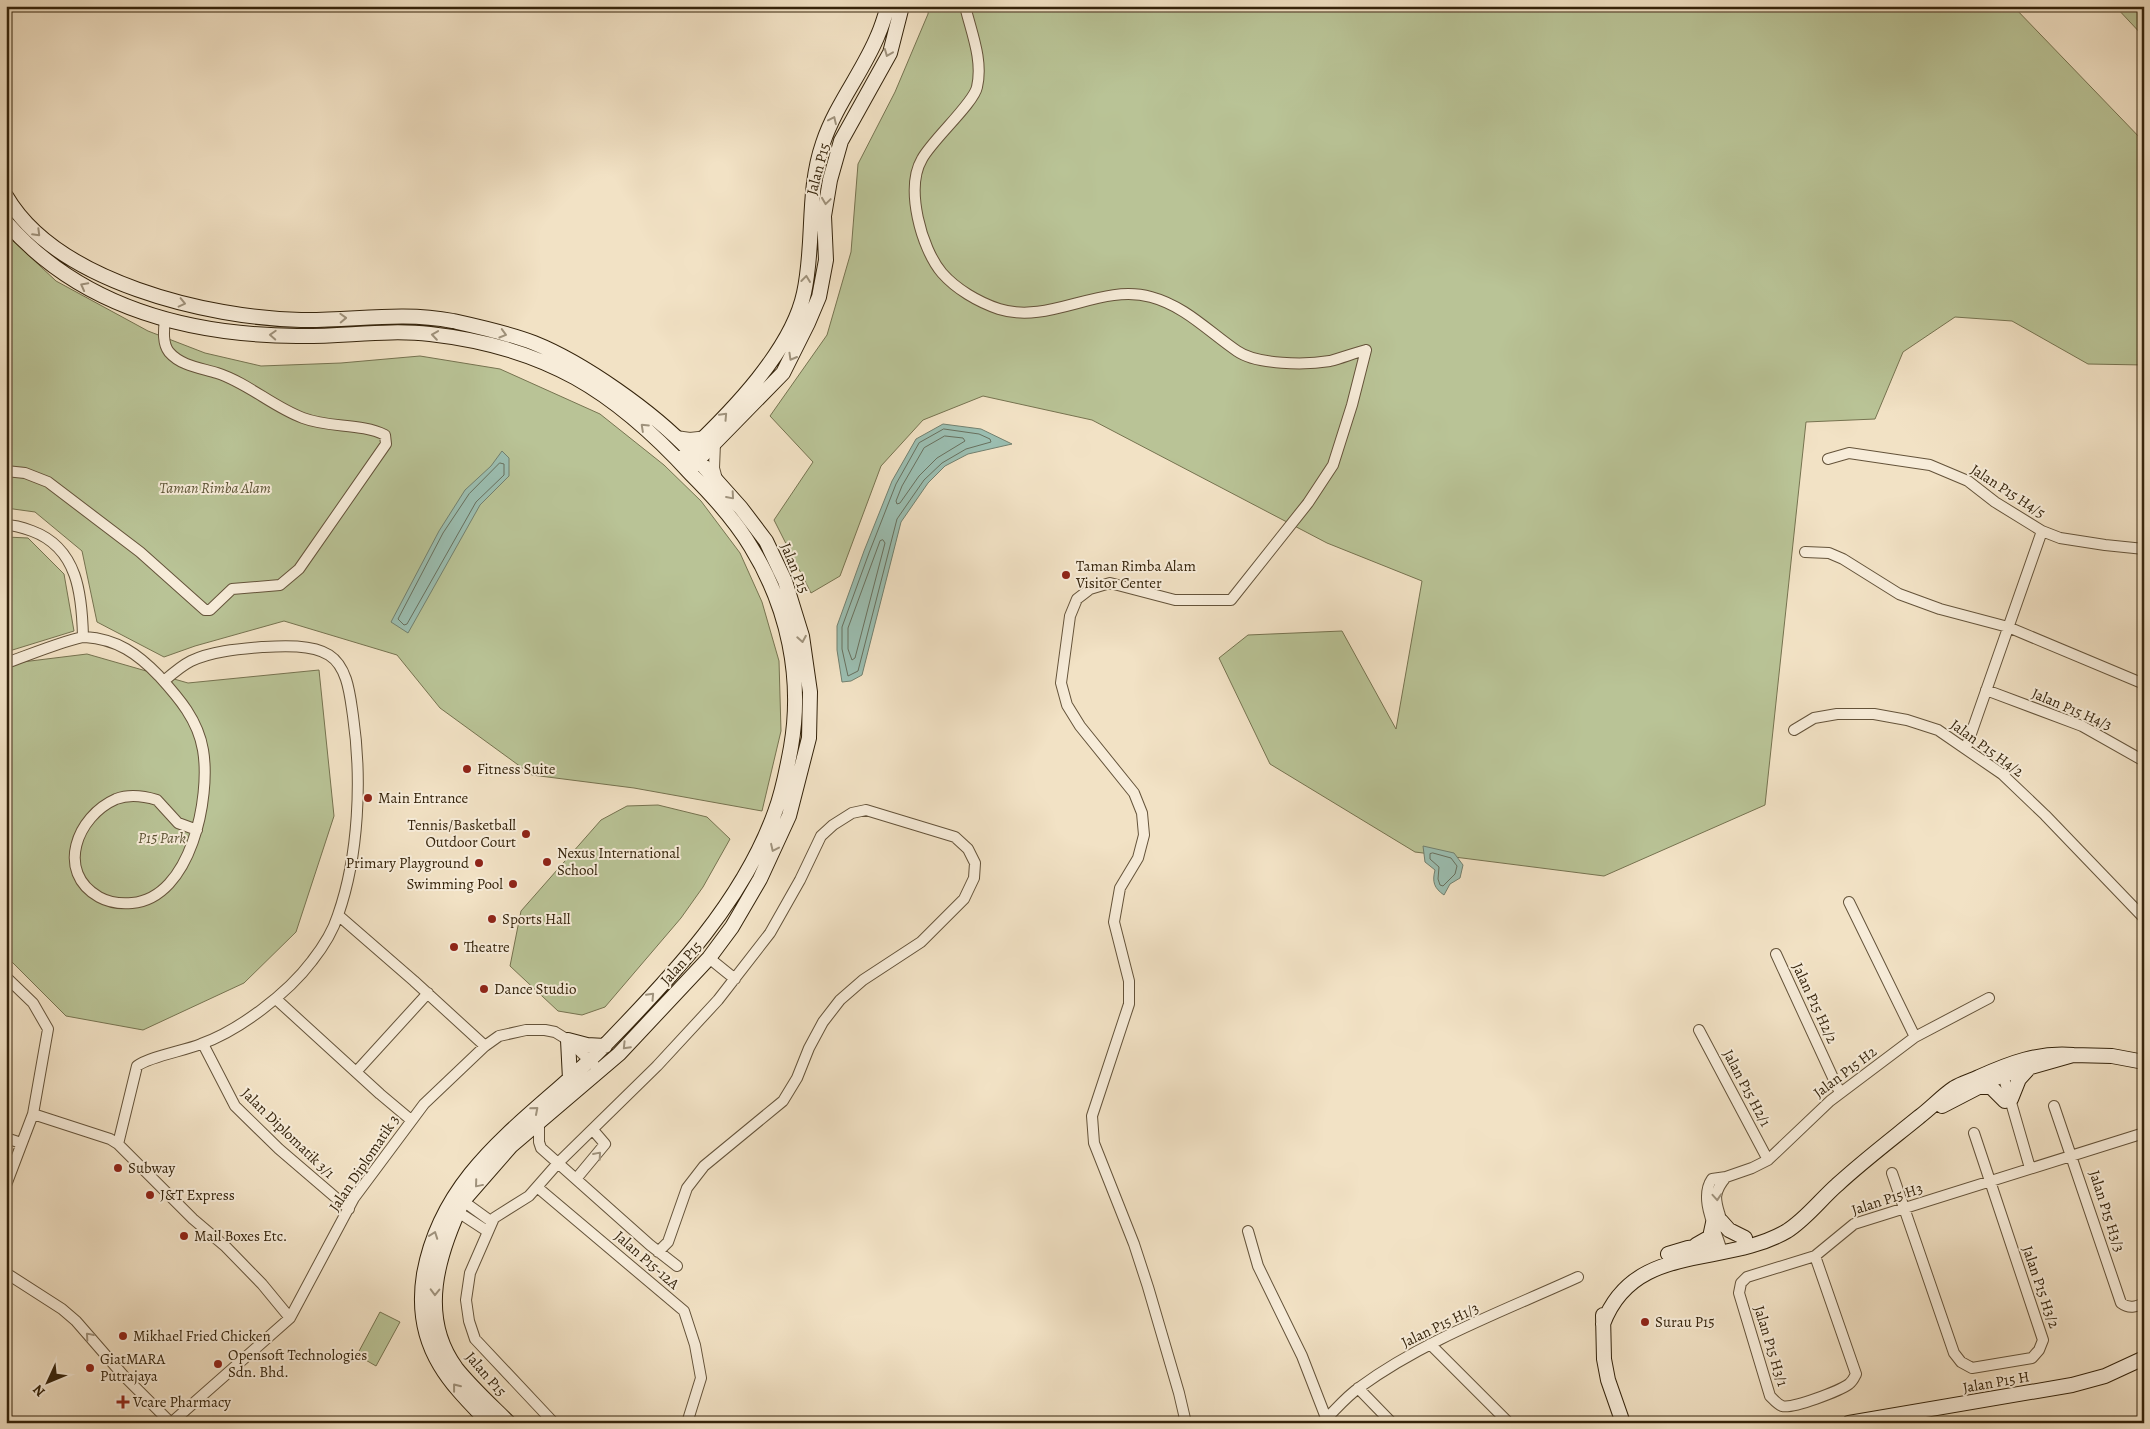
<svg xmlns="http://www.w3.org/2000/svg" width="2150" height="1429" font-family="Alegreya,serif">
<rect width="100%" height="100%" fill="#f2e2c5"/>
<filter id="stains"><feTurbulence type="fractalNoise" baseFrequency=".004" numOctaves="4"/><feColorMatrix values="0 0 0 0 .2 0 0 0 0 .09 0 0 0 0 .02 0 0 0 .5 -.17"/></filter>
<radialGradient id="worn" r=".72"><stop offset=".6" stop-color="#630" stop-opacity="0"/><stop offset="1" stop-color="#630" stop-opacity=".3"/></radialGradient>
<!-- green -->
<path fill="#b9c396" stroke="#767350" d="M929,6H2013L2144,142V365L2088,364L2012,321L1955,317L1903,352L1875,419L1806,422L1765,805L1604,876L1415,852L1270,764L1219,658L1248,635L1342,631L1396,729L1422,581L1327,543L1092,420L983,396L923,420L881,466L840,576L811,593L774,520L813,462L770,416L827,335L851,252L858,164L895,92L928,14Z
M2115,6H2144V37Z
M6,234L56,281L148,331L205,353L261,366L341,363L420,356L500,369L600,414L664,465L701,501L740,553L762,602L779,661L781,731L762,811L634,788L532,775L440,708L397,655L284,621L195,646L164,657L97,622L82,551L35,512L6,508Z
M6,537L28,538L64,574L74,631L6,652Z
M87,654L188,683L319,670L334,816L296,932L244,983L143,1030L66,1016L6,956V664Z
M658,805L707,817L730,839L703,887L681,918L605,1007L582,1015L558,1011L510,966L521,911L601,820L627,806Z
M380,1312L400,1322L376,1366L357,1355Z"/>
<!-- water -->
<path fill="#9bbeb1" stroke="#72806f" d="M943,424L981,429L1012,444L968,454L945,466L928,483L901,522L862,675L851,681L842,682L837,650V626L864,551L892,481L916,439Z
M502,451L509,458V476L480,505L408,633L391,622L439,531L465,490L491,466Z
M1423,846L1454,853L1463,865L1460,878L1450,884L1444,895C1434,888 1432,882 1435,870L1425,862Z"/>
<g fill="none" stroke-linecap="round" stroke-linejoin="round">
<!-- shore -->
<path stroke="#68705e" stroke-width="1" d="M944,429L979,434L990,439L991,442L966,449L942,463L924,480L897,519L858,671L848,676L842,649V627L869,553L896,484L919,443Z
M945,436L963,438L965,441L937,458L919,476L900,503L897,504L896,501L902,486L924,448Z
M500,463L504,464V475L476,502L407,624L404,625L398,619L443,533L469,494Z
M883,540L885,543L855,658L852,660L848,649V628L880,541Z
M1433,853L1451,858L1457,866L1455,874L1443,886L1440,885L1438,879L1439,867L1430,859V854Z"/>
<!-- street casing -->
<g stroke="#64533a" stroke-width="12">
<path id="street" d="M967,6L966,10C972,34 983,61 977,87C974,103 932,140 922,159C905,188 921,248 942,273C956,289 978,302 999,309C1050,325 1100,283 1151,297C1185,306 1209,332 1237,351C1257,365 1306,365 1330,361C1342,358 1354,353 1366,350
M676,436L690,438L707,436
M715,443L714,468L717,479
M1828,459L1849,453L1930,465L1968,481L1995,502L2042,531L2060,538L2105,545L2144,549
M6,471L25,473L48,482L140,552L205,610H210L232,589L280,585L299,569L386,444L385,435C361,423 329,428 303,418C273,407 248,383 217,373C201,368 181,366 169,352C162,343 164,329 165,318
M6,525C15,525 24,528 32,531C78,548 82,595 83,637
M1805,552L1829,553L1843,559L1899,594L1940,609L2008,627L2144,684
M6,663C21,658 73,637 85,637C117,639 138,654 159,676C179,698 198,720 203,750C211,797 191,898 132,903C121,904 108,902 99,897C55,872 77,816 116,799C129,794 144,796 157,800L178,823L197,830
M1986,690L2082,726L2144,761
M1794,730L1814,718L1837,714H1874L1907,720L1938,730L2002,774L2045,815L2144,918
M1966,748L2042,531
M1849,902L1915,1037
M338,915L414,981L485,1046
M1776,954L1840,1093
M709,958L735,979
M6,977L33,1003L48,1029L33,1114L6,1185
M276,999L380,1094L411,1120
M1699,1030L1768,1160
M203,1044L235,1106L279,1149L349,1209
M2001,1068L2030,1168
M356,1072L428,993
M2054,1106L2121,1303C2129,1309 2136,1307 2144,1303
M33,1114L110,1139L118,1144L193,1219L226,1247L262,1284L290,1318
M539,1122V1142L541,1148L650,1245L677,1266
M6,1138L21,1143
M118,1144L137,1066C151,1056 184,1051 201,1044C240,1030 288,993 312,961C323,947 333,931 338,915C359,855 362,778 353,716C350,696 348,667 329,655C311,644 281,646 262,647C239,649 212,651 191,661C181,666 172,674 164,681
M1892,1173L1954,1353L1961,1362L1972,1368L2032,1358L2039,1350L2043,1340L1974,1133
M576,1179L605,1144L593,1130
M537,1187L684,1311L695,1345L701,1378L687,1423
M463,1201L492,1222
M458,1212L487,1231
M1723,1227C1718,1204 1709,1197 1726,1177
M1248,1231L1258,1266L1302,1356L1328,1423
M1722,1252C1717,1231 1698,1199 1712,1179L1726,1177L1752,1168L1768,1160L1830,1101L1915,1037L1989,998
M1815,1256L1856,1374C1854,1378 1853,1381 1849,1384C1839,1391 1793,1409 1782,1406C1777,1404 1774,1400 1770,1396L1739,1293L1741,1283L1747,1277L1815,1256L1854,1224L2144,1133
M6,1273L62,1309L76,1321L123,1375L171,1423
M1430,1344L1509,1423
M1358,1388L1392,1423
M1326,1419C1337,1408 1347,1396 1360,1387C1424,1340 1506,1310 1578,1277
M171,1423L290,1318L354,1198L424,1104L485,1046L499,1036L526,1030H545L555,1032L568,1040L594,1065
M554,1423L475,1339L469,1321L466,1300L470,1273L494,1218L529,1196L558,1163L657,1066L718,1000L770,933L800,880L821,836L833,825L852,813L866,810L955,837L968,849L975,863L974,878L964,899L921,942L863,980L840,1000L823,1022L809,1048L797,1078L783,1101L704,1166L687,1188L668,1242L658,1252
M1186,1423L1179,1393L1148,1287L1134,1244L1094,1143L1092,1116L1129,1004V981L1114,922L1120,888L1138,858L1144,835L1142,813L1134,793L1080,726L1067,705L1061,683L1070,616L1077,599L1090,589L1110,583L1175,600H1231L1308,503L1333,465L1352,405L1366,350"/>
</g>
<!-- secondary casing -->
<g stroke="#34230b" stroke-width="16">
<path id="secondary" d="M6,196C56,282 208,318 301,320C353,321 400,311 453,321C480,327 508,333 534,343C584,363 653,412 690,451C731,412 792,350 804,293C815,243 806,192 823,143C836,104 863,72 878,35C882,26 885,16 888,6
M6,222C80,307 188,335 297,336C342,337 386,329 430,334C545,347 614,390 691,474C713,496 735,520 751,547C788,607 803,678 791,747C787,769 783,791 775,812C743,901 674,974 609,1041C538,1116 444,1163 424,1274C419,1305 423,1337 440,1365C453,1387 472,1405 489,1423
M692,466L783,373L808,323L819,297L826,260L824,216L830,180L841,141L890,53L902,6
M570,1079L568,1040L587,1045L605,1046
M1979,1087H1991L2005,1101
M2011,1099L2019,1079L2029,1068
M1942,1106L2000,1076L2073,1055L2112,1056L2144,1062
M1721,1221L1729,1230L1745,1238
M1696,1245L1710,1237L1713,1223
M1668,1254L1688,1248L1715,1245
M1603,1315L1604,1359L1608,1380L1623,1423
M1603,1324C1634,1241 1724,1268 1787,1231C1806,1219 1821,1199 1837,1185C1863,1161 1892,1139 1919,1117C1931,1108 1942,1096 1954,1088C1962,1083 1971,1081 1979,1077C2010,1063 2039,1052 2073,1055
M509,1423C491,1405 472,1388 456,1368C418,1316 438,1254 463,1201L511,1146L619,1054L709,958L732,927L760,879L789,816L809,738L810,692L802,636L785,581L766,541L741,508L690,451L683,457
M1849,1423L2072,1385L2105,1376L2144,1358"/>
</g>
<!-- street -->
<use href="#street" stroke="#f7ecd9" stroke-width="10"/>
<!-- secondary -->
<use href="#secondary" stroke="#f7ecd9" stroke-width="14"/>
</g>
<!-- one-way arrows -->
<defs><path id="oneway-chevron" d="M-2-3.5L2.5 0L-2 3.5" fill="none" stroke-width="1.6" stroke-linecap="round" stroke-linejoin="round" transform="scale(1.25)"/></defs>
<g stroke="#9f927c">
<use href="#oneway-chevron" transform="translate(888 53) rotate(112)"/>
<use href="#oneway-chevron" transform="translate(833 120) rotate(-65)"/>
<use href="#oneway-chevron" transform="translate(826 201) rotate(98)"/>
<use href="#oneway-chevron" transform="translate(37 233) rotate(45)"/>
<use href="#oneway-chevron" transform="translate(806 279) rotate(-83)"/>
<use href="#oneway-chevron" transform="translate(84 286) rotate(-152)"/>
<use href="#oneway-chevron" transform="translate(182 303) rotate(13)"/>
<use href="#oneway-chevron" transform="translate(343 318) rotate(-2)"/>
<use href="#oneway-chevron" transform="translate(503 334) rotate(16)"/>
<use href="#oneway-chevron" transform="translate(273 335) rotate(-177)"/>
<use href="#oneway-chevron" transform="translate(435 335) rotate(-172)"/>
<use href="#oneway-chevron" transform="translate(792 357) rotate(120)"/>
<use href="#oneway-chevron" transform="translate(724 416) rotate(-47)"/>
<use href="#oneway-chevron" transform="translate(644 427) rotate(-137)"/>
<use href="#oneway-chevron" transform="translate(731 496) rotate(49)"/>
<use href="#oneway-chevron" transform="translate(802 639) rotate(80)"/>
<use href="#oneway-chevron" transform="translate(774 848) rotate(115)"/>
<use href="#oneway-chevron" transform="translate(651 996) rotate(-47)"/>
<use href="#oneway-chevron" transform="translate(626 1046) rotate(134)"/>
<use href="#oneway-chevron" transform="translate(535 1110) rotate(-41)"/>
<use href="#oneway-chevron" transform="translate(598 1155) rotate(-49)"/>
<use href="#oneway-chevron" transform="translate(478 1184) rotate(130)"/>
<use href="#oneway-chevron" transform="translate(1717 1197) rotate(86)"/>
<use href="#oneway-chevron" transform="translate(434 1235) rotate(-70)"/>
<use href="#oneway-chevron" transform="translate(435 1292) rotate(91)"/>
<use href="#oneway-chevron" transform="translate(89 1336) rotate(-131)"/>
<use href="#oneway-chevron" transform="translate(456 1387) rotate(-128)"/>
</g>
<!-- markers -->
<g fill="#8f2418" stroke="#f7ecd9" stroke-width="2">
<circle cx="1066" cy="575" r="5"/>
<circle cx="467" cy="769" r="5"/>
<circle cx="368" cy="798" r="5"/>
<circle cx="526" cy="834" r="5"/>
<circle cx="547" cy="862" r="5"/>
<circle cx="479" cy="863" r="5"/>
<circle cx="513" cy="884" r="5"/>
<circle cx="492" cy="919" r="5"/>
<circle cx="454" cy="947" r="5"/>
<circle cx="484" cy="989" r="5"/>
<circle cx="118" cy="1168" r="5"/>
<circle cx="150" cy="1195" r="5"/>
<circle cx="184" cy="1236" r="5"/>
<circle cx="1645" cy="1322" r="5"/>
<circle cx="123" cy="1336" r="5"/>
<circle cx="218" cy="1364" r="5"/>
<circle cx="90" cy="1368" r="5"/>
<path d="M120.5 1394.5h5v5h5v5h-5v5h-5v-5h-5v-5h5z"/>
</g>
<g text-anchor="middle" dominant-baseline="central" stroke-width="4" stroke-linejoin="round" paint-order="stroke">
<!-- street labels -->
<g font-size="15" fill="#34230b" stroke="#f7ecd9">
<text transform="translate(818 169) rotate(-75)">Jalan P15</text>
<text transform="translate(2008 491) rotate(33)">Jalan P15 H4/5</text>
<text transform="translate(795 568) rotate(68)">Jalan P15</text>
<text transform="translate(2072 709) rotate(23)">Jalan P15 H4/3</text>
<text transform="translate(1987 748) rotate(36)">Jalan P15 H4/2</text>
<text transform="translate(681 963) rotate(-48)">Jalan P15</text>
<text transform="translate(1815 1003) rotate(65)">Jalan P15 H2/2</text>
<text transform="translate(1845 1072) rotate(-37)">Jalan P15 H2</text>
<text transform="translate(1747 1088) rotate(62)">Jalan P15 H2/1</text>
<text transform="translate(288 1133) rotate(44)">Jalan Diplomatik 3/1</text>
<text transform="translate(364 1163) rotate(-56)">Jalan Diplomatik 3</text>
<text transform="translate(1887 1199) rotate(-18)">Jalan P15 H3</text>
<text transform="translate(2107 1211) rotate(72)">Jalan P15 H3/3</text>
<text transform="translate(647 1260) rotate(41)">Jalan P15-12A</text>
<text transform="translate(2041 1287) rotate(71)">Jalan P15 H3/2</text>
<text transform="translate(1440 1325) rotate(-26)">Jalan P15 H1/3</text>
<text transform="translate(1771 1346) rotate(73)">Jalan P15 H3/1</text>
<text transform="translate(486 1374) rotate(49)">Jalan P15</text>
<text transform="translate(1996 1382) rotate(-10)">Jalan P15 H</text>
</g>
<!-- park labels -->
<g font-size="15" font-style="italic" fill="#5c5335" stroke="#f7ecd9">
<text x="215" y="488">Taman Rimba Alam</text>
<text x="162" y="838">P15 Park</text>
</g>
<!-- poi labels -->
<g font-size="15" fill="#34230b" stroke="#f7ecd9" text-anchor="start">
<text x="1076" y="566">Taman Rimba Alam<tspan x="1076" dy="17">Visitor Center</tspan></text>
<text x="477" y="769">Fitness Suite</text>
<text x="378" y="798">Main Entrance</text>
<text x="516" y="825" text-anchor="end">Tennis/Basketball<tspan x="516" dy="17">Outdoor Court</tspan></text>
<text x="557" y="853">Nexus International<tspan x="557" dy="17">School</tspan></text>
<text x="469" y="863" text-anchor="end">Primary Playground</text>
<text x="503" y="884" text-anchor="end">Swimming Pool</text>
<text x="502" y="919">Sports Hall</text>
<text x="464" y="947">Theatre</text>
<text x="494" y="989">Dance Studio</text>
<text x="128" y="1168">Subway</text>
<text x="160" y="1195">J&amp;T Express</text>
<text x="194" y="1236">Mail Boxes Etc.</text>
<text x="1655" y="1322">Surau P15</text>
<text x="133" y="1336">Mikhael Fried Chicken</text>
<text x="228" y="1355">Opensoft Technologies<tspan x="228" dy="17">Sdn. Bhd.</tspan></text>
<text x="100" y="1359">GiatMARA<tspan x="100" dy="17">Putrajaya</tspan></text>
<text x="133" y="1402">Vcare Pharmacy</text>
</g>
</g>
<!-- margin -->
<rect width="2150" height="1429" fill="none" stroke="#f2e2c5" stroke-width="25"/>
<rect x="8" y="8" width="2135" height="1414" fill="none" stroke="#34230b" stroke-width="2.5"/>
<rect x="12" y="12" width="2125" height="1404" fill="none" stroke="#34230b"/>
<!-- north arrow -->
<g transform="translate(48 1382) rotate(226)" stroke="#f7ecd9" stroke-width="4" paint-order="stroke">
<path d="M0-4L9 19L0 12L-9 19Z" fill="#34230b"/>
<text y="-8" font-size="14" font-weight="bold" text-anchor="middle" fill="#34230b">N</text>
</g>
<rect width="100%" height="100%" filter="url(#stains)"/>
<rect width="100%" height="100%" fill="url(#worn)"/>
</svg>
